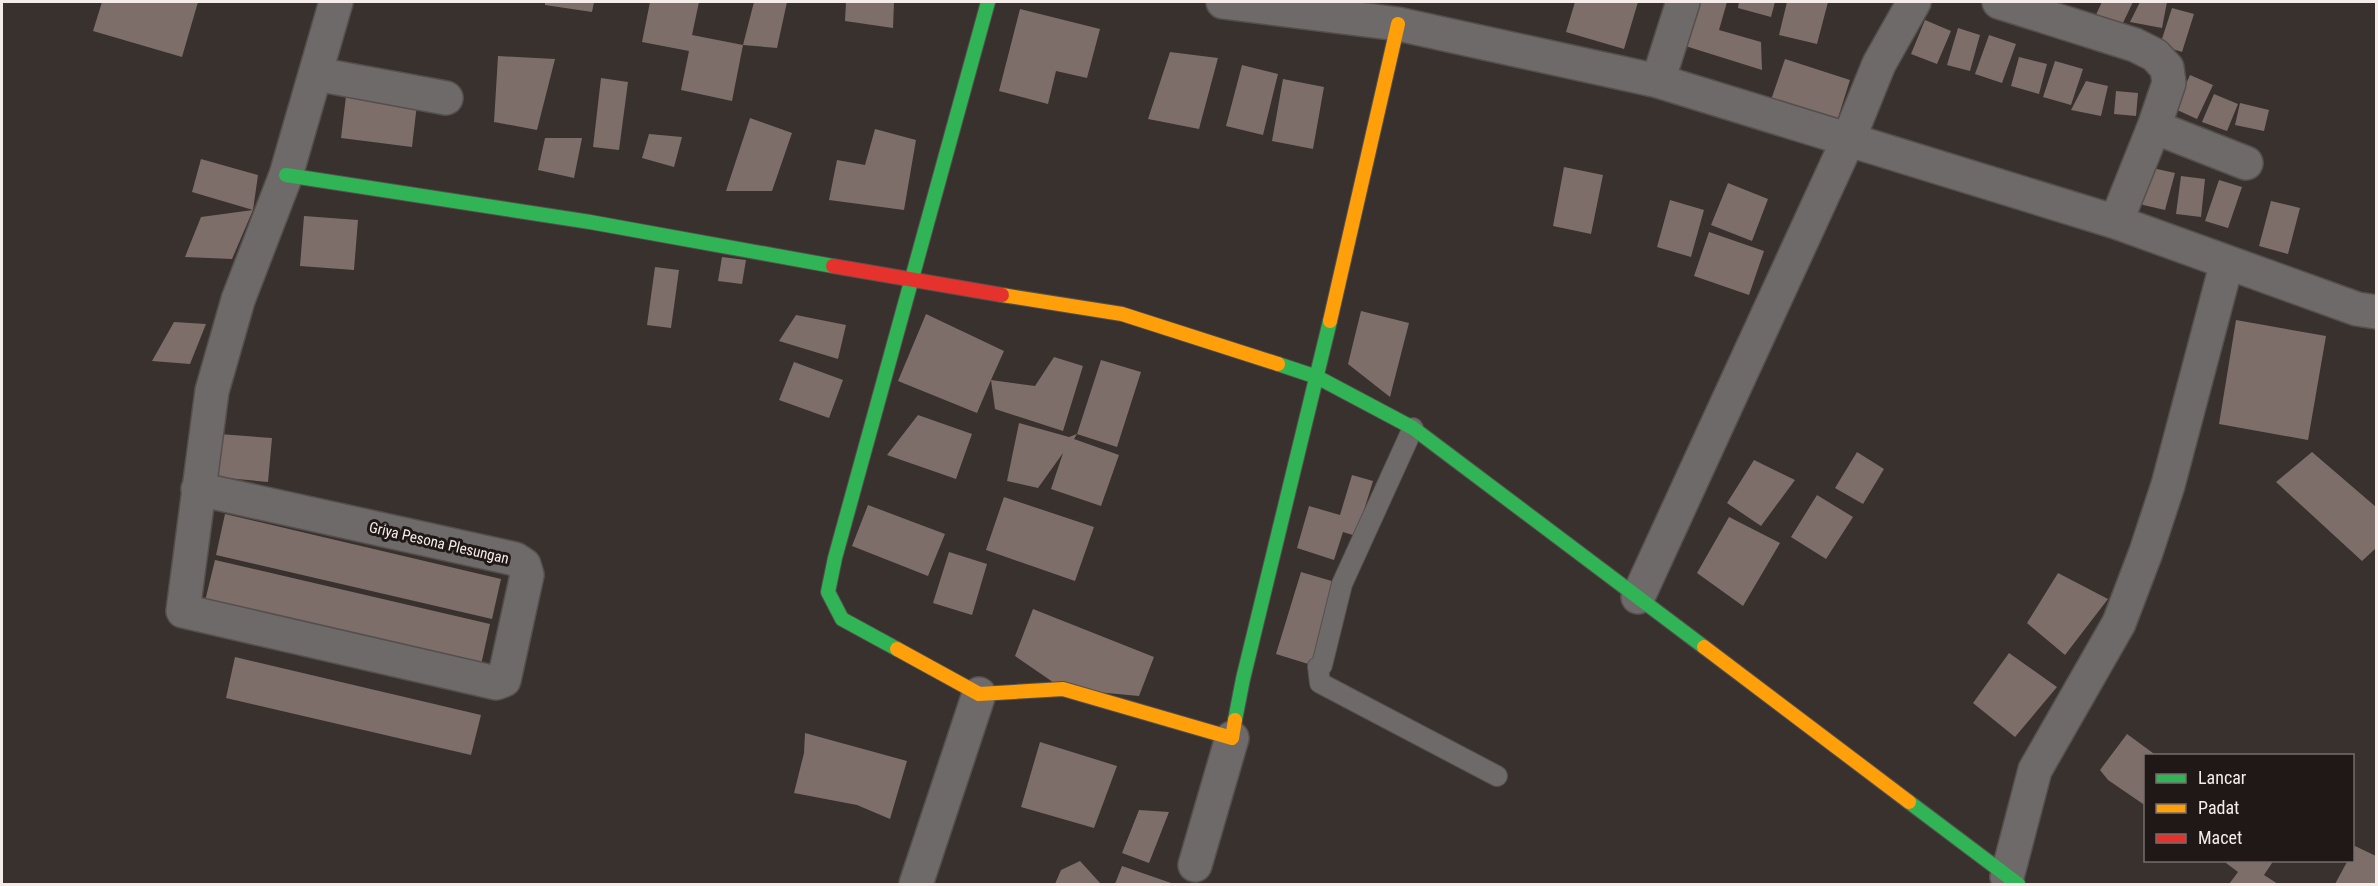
<svg xmlns="http://www.w3.org/2000/svg" width="2378" height="886" font-family="'Roboto Condensed',sans-serif">
<rect width="100%" height="100%" fill="#38312e"/>
<!-- building -->
<path fill="#7e6e69" d="M102,2H198L182,57L93,31Z
M545,2H594L592,12L545,5Z
M650,2H699L692,35L743,45L732,101L681,90L689,51L642,42Z
M754,2H787L777,48L743,45Z
M846,2H894L893,28L845,21Z
M1575,2H1638L1624,49L1566,32Z
M1691,2H1727L1719,30L1761,42L1762,70L1679,44Z
M1739,2H1775L1771,17L1738,8Z
M1787,2H1828L1817,44L1779,35Z
M2102,2H2133L2119,31L2093,21Z
M2140,2H2167L2162,28L2130,22Z
M2172,8L2194,14L2182,52L2160,45Z
M1020,9L1100,29L1087,78L1056,71L1048,104L999,91Z
M1925,20L1951,31L1937,64L1911,54Z
M1958,28L1980,35L1970,71L1947,65Z
M1989,35L2016,44L2002,83L1975,74Z
M1170,52L1218,58L1199,129L1148,119Z
M498,56L555,59L537,130L494,122Z
M2019,57L2047,64L2039,94L2011,86Z
M1785,59L1850,80L1837,121L1771,100Z
M2055,61L2083,69L2071,105L2043,97Z
M1242,65L1278,74L1263,135L1226,126Z
M2190,75L2213,85L2197,119L2175,109Z
M601,78L628,82L619,150L593,147Z
M1283,79L1324,87L1313,149L1272,141Z
M2086,81L2108,86L2101,116L2071,110Z
M2116,91L2138,93L2136,116L2114,114Z
M2214,94L2238,104L2227,131L2202,122Z
M346,96L417,104L412,147L341,138Z
M2240,103L2269,110L2264,131L2235,125Z
M750,118L792,133L772,191H726Z
M875,129L916,140L904,210L829,200L837,160L865,165Z
M649,134L682,137L674,167L642,158Z
M545,138H582L574,178L538,170Z
M201,159L258,175L253,210L232,259L185,257L201,217L253,210L192,192Z
M1564,167L1603,175L1591,234L1553,226Z
M2148,167L2175,173L2165,210L2139,204Z
M2181,176L2205,179L2201,217L2176,214Z
M2219,180L2242,187L2228,228L2205,221Z
M1728,183L1768,199L1752,241L1711,225Z
M1670,200L1704,210L1691,257L1657,247Z
M2271,201L2300,208L2288,254L2259,246Z
M304,216L358,220L354,270L300,266Z
M1709,232L1764,251L1749,295L1694,276Z
M722,257L746,260L742,284L718,281Z
M655,267L679,270L671,328L647,325Z
M1361,311L1409,323L1390,397L1348,364Z
M926,314L1004,351L991,380L1035,386L1054,357L1083,366L1063,431L995,409L991,380L977,413L898,381Z
M796,315L846,325L838,359L779,341Z
M2236,320L2326,336L2308,440L2219,424Z
M174,322L206,324L190,364L152,361Z
M1101,360L1141,372L1117,447L1077,434Z
M794,362L843,380L829,418L779,400Z
M918,415L972,434L956,479L887,455Z
M1019,423L1069,437L1077,434L1074,439L1119,455L1101,506L1051,489L1063,453L1038,488L1007,481Z
M219,434L272,438L268,482L215,477Z
M1857,452L1884,469L1863,504L1835,488Z
M2312,452L2376,507V548L2362,561L2276,482Z
M1754,460L1795,480L1761,526L1727,503Z
M1352,475L1373,481L1356,536L1343,532L1334,560L1297,548L1309,506L1340,515Z
M1817,495L1853,517L1826,559L1791,537Z
M1004,497L1094,527L1075,581L986,550Z
M868,505L945,534L928,576L852,546Z
M225,514L501,579L492,619L216,555Z
M1729,517L1780,543L1743,606L1697,573Z
M949,552L987,564L972,615L933,603Z
M215,560L490,624L481,665L205,601Z
M1301,572L1342,584L1318,667L1276,654Z
M2058,573L2108,599L2065,655L2027,623Z
M1033,609L1154,657L1139,696L1063,689L1015,656Z
M2009,653L2057,687L2015,737L1973,703Z
M235,657L481,715L471,755L226,698Z
M805,733L907,761L890,819L857,805L794,793L804,753Z
M2127,734L2157,756H2146V806L2108,780L2100,770Z
M1040,742L1117,766L1094,828L1021,807Z
M1139,810L1169,812L1149,863L1122,853Z
M2355,846L2376,856V884H2335L2348,860H2352V851Z
M2222,860H2274L2264,875L2278,884H2229L2238,872Z
M1080,861L1101,884H1055L1061,870Z
M1122,866L1174,884H1115Z"/>
<g fill="none" stroke-linecap="round" stroke-linejoin="round">
<!-- lane casing -->
<g stroke="#55504d" stroke-width="22">
<path id="lane" d="M1413,428L1342,584L1322,665L1318,667L1320,683L1497,776"/>
</g>
<!-- street casing -->
<g stroke="#55504d" stroke-width="36">
<path id="street" d="M1223,2L1398,24L1658,81L2116,222L2357,309L2376,312
M1999,2L2135,45L2155,55L2167,68L2169,83L2154,127L2116,222
M316,74L446,98
M1658,81L1683,2
M2154,127L2246,163
M198,489L515,559L524,565L527,575L504,680L496,683L183,611L212,391L238,300L286,175L336,2
M1638,597L1849,138L1879,64L1914,2
M1195,865L1232,738
M2007,877L2035,770L2119,623L2146,552L2168,485L2227,262
M916,884L979,694"/>
</g>
<!-- fast casing -->
<g stroke="#55504d" stroke-width="16">
<path id="fast" d="M286,175L590,222L833,266
M1278,364L1317,377L1413,428L1704,647
M897,649L842,619L828,592L835,558L988,2
M1235,720L1243,679L1330,321
M1909,802L2018,884"/>
</g>
<!-- slow casing -->
<g stroke="#55504d" stroke-width="16">
<path id="slow" d="M1002,295L1122,314L1278,364
M1330,321L1398,24
M1704,647L1909,802
M897,649L979,694L1063,689L1232,738L1235,720"/>
</g>
<!-- jam casing -->
<g stroke="#55504d" stroke-width="16">
<path id="jam" d="M833,266L1002,295"/>
</g>
<!-- lane -->
<use href="#lane" stroke="#6e6a69" stroke-width="20"/>
<!-- street -->
<use href="#street" stroke="#6e6a69" stroke-width="33"/>
<!-- fast -->
<use href="#fast" stroke="#30b455" stroke-width="14"/>
<!-- slow -->
<use href="#slow" stroke="#ff9f0a" stroke-width="14"/>
<!-- jam -->
<use href="#jam" stroke="#e5322d" stroke-width="14"/>
</g>
<g text-anchor="middle" dominant-baseline="central" stroke-width="6" stroke-linejoin="round" paint-order="stroke">
<!-- street labels -->
<g font-size="15" fill="#f5ecea" stroke="#1f1816">
<text transform="translate(439 543) rotate(13)">Griya Pesona Plesungan</text>
</g>
</g>
<!-- border -->
<rect width="2378" height="886" fill="none" stroke="#f5ecea" stroke-width="6"/>
<!-- legend -->
<rect x="2144" y="754" width="210" height="108" fill="#1f1816" stroke="#756d6b" stroke-width="1.5"/>
<rect x="2156" y="774" width="30" height="9" fill="#30b455" stroke="#756d6b" stroke-width="1.5"/>
<text x="2198" y="784" font-size="18" fill="#f5ecea">Lancar</text>
<rect x="2156" y="804" width="30" height="9" fill="#ff9f0a" stroke="#756d6b" stroke-width="1.5"/>
<text x="2198" y="814" font-size="18" fill="#f5ecea">Padat</text>
<rect x="2156" y="834" width="30" height="9" fill="#e5322d" stroke="#756d6b" stroke-width="1.5"/>
<text x="2198" y="844" font-size="18" fill="#f5ecea">Macet</text>
</svg>
